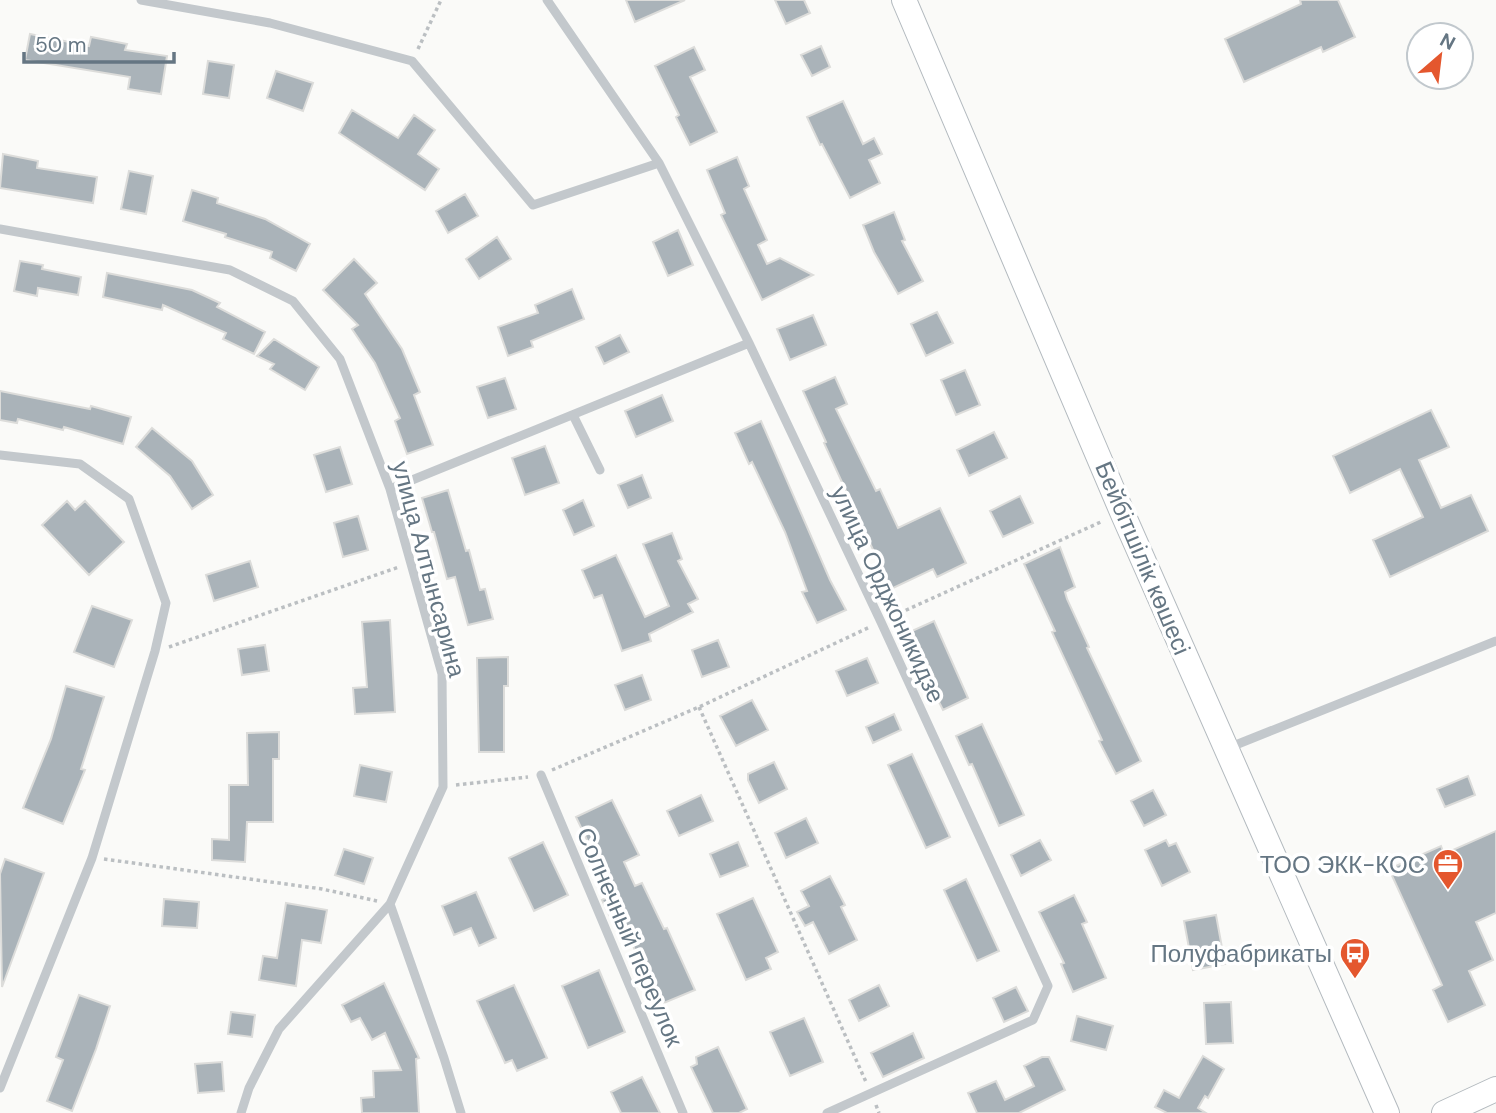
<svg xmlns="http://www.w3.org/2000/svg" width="1496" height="1113" font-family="'DM Sans',sans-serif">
<rect width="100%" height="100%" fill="#fafaf8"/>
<!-- building -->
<path fill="#aab3b9" stroke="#dcdcda" stroke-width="2" d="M626,0H685L635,22Z
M775,0H804L810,13L786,24Z
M1300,0H1338L1355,37L1323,52L1321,47L1244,82L1225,39L1301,4Z
M30,34L89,46L91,37L127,44L125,50L167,56L161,94L128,89L130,77L25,60Z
M821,46L830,67L812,76L801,55Z
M694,47L705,70L690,77L717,132L690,145L676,117L679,115L655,66Z
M208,61L234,65L229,98L203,94Z
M276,71L313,83L303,111L267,98Z
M843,101L863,144L874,138L882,154L869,160L880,183L850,198L822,144L820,145L807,117Z
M352,110L398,138L414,115L435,130L418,154L439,169L425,190L339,133Z
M3,154L38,161L37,168L97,177L93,203L0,188Z
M737,157L749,186L744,189L767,240L758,245L767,264L780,258L813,275L762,300L721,215L725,213L707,170Z
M129,171L153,176L146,214L121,209Z
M192,190L218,198L217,203L265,219L310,244L296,271L270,258L272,252L225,237L226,234L183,221Z
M465,194L478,216L448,233L436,211Z
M894,212L905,240L902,241L923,281L898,294L874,252L863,225Z
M678,230L693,265L668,276L653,242Z
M497,237L511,259L479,279L466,259Z
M354,259L377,283L365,294L402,349L420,392L414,395L433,445L407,454L395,421L400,418L375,363L352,329L358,325L323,290Z
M20,261L43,265L42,269L81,277L78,295L38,288L37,296L14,291Z
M107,273L192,290L220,303L217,307L265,332L254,354L223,339L226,333L163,305L162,310L103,297Z
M572,289L584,319L531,341L533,347L508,356L498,327L538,313L535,305Z
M937,312L953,343L926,356L911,324Z
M813,315L826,345L790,360L777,329Z
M620,335L629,352L604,364L596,347Z
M274,339L319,367L305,390L270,369L274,364L257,356Z
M965,370L980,405L956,415L941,380Z
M835,377L847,404L836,409L876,491L880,489L898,528L940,508L966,563L937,577L933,569L891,589L824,443L826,442L803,391Z
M505,378L516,409L488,418L477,387Z
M0,391L90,409L91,406L131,417L123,444L64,427L63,430L18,419L17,423L0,420Z
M662,395L673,421L636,437L625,411Z
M1431,410L1449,447L1419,460L1441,508L1471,495L1488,531L1390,577L1373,540L1423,517L1400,469L1350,493L1333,456Z
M761,421L830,580L846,610L817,623L802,592L807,591L785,532L752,462L749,464L735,433Z
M152,428L192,461L213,495L192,509L170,476L136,447Z
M994,432L1007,458L969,476L957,450Z
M545,446L559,483L525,495L512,458Z
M340,447L352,484L326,492L314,455Z
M642,475L651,498L628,508L618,485Z
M448,490L466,551L469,550L480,590L485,589L493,619L468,625L455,577L447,579L434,532H432L422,498Z
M1020,496L1033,523L1003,537L990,511Z
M583,500L594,526L574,535L563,510Z
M67,501L75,510L85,501L124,542L89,575L42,525Z
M358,516L368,550L343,557L334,523Z
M672,533L682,559L678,561L698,599L688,604L693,612L649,634L651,641L622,651L602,595L594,598L582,570L616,555L645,617L669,606L643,544Z
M1060,547L1075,587L1065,592L1067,599L1089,647L1087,648L1141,761L1116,774L1099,741L1102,740L1052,632L1055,631L1024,564Z
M250,561L258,587L214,601L206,575Z
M92,606L132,620L114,667L74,652Z
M390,620L395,712L355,714L353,688L367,687L362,622Z
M934,621L968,698L943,710L929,682L935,679L912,631Z
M718,640L729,667L702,677L692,650Z
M265,645L269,671L242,675L238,649Z
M508,657V686H504V752H479L477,658Z
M867,658L878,683L847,696L836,671Z
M642,675L651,700L625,710L615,685Z
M66,686L104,697L81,769L85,770L63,824L23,808L51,739Z
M752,700L768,730L736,746L720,716Z
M894,714L901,730L873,743L866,727Z
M982,724L1024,815L999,826L972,764L969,765L956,736Z
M279,732V759H273V822H247L245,862L212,860V839L229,840V785H248L247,733Z
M912,754L950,837L926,848L888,765Z
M774,762L787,789L759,803L748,780V774Z
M360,765L392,772L386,802L354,796Z
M1468,776L1475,795L1445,807L1437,789Z
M1153,790L1166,815L1144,826L1131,801Z
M701,795L713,821L679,836L667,811Z
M612,800L639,855L624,862L635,886L642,883L664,929L667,928L695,990L659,1005L627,932L619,936L602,900L613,894L576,817Z
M806,818L818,843L786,858L775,833Z
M1496,831V913L1476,922L1493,960L1469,971L1485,1005L1448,1022L1433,990L1442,985L1389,869L1441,846L1444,854Z
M1040,840L1051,860L1021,876L1011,855Z
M1166,840L1169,846L1176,843L1190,872L1162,886L1145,850Z
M543,842L568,895L534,911L509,858Z
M738,842L748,866L720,877L710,854Z
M344,849L373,858L364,884L335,875Z
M5,859L44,873L2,987L0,874Z
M830,876L845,905L841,907L857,940L829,954L813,922L805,926L797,912L809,906L801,891Z
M966,879L999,951L977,961L944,890Z
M476,892L496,938L479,946L471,928L454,935L442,906Z
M1074,895L1087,922L1082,924L1106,978L1073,992L1061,964L1064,963L1039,912Z
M753,898L778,952L766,958L771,969L746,980L717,914Z
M164,899L199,902L197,928L162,926Z
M286,903L327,910L321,943L302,940L296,986L259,980L263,956L277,958Z
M1216,915L1225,964L1193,970L1184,921Z
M599,970L625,1032L588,1048L562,986Z
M384,983L419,1058L416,1059L419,1113H362L361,1098L374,1097L373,1071L401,1070L385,1033L372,1040L360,1018L351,1022L342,1005Z
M514,985L547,1058L517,1071L512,1060L505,1063L477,1001Z
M879,985L889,1006L859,1021L849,1000Z
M1016,987L1028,1011L1004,1022L993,998Z
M79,995L110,1006L96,1049L72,1111L47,1101L63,1060L56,1057Z
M1231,1002L1233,1043L1206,1044L1204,1003Z
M231,1012L255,1015L252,1037L228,1034Z
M1077,1016L1113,1026L1106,1050L1071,1041Z
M804,1018L823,1062L790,1076L770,1032Z
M913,1033L924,1058L883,1077L871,1053Z
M718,1047L747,1109L739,1113H713L691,1067L697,1064L696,1057Z
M1203,1056L1224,1069L1208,1098L1205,1096L1198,1108L1206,1113H1167L1155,1107L1164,1090L1179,1098Z
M1042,1057H1049L1065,1090L1019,1113H977L968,1093L996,1081L1005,1100L1034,1086L1024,1066Z
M222,1062L224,1091L198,1093L195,1064Z
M642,1077L660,1113H621L611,1092Z"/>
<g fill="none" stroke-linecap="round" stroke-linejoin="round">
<!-- secondary casing -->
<g stroke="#b3babf" stroke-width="26">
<path id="secondary" d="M904,0L1122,512L1387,1113
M1444,1113L1496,1089"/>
</g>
<!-- path -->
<path stroke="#bbbfc2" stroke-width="3.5" stroke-dasharray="3.5 3.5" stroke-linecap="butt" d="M418,49L441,0
M893,616L1103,521
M169,647L399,567
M699,707L866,1082
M552,770L699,707L870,627
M456,785L528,777
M104,859L322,889L377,901
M876,1105L879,1113"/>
<!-- lane -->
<path stroke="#c3c8cc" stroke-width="9" d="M141,0L270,23L412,61L533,205L659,163
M547,0L659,163L749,343L881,622L1048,986L1033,1020L827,1113
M0,229L230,270L293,301L340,359L390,489L442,674L443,787L390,904L279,1029L249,1088L241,1113
M573,415L600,470
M0,455L80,464L129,499L166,603L155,651L92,858L0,1088
M390,489L749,343
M1228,748L1496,641
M541,775L683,1113
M390,904L444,1058L461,1113"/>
<!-- secondary -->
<use href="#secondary" stroke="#fff" stroke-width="24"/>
</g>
<!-- icons -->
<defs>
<g id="office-pin" transform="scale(1.575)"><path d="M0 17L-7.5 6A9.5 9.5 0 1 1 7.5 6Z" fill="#e4572e" stroke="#fff"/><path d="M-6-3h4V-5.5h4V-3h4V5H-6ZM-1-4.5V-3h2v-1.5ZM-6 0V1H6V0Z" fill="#fff"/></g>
<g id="bus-pin" transform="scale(1.575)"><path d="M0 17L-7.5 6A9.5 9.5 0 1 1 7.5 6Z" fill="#e4572e" stroke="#fff"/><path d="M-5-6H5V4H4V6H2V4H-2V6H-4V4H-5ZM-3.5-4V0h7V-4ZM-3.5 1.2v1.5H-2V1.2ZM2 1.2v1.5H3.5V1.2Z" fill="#fff"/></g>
</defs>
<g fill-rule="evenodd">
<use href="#office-pin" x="1448" y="864"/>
<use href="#bus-pin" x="1355" y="953"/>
</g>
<g text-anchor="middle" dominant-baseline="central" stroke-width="7" stroke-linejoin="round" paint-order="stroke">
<!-- street labels -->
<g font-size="24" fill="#657683" stroke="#fff">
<text transform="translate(1143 558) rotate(67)">Бейбітшілік көшесі</text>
<text transform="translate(429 569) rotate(75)">улица Алтынсарина</text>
<text transform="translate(888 594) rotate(65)">улица Орджоникидзе</text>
<text transform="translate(630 937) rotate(67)">Солнечный переулок</text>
</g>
<!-- poi labels -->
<g font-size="24" fill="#657683" stroke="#fff" text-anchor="end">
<text x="1425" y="864">ТОО ЭКК-КОС</text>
<text x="1332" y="953">Полуфабрикаты</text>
</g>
</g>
<!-- north arrow -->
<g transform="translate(1440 56) rotate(28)"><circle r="33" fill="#ffffff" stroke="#c1c8cd" stroke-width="2"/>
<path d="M0-5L12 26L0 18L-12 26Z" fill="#e4572e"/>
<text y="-10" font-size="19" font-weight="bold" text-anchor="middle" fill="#657683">N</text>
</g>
<!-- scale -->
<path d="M24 52v10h150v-10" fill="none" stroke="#657683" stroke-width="3.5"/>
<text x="35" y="52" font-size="21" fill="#657683" stroke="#ffffff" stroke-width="5" paint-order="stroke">50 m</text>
</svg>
